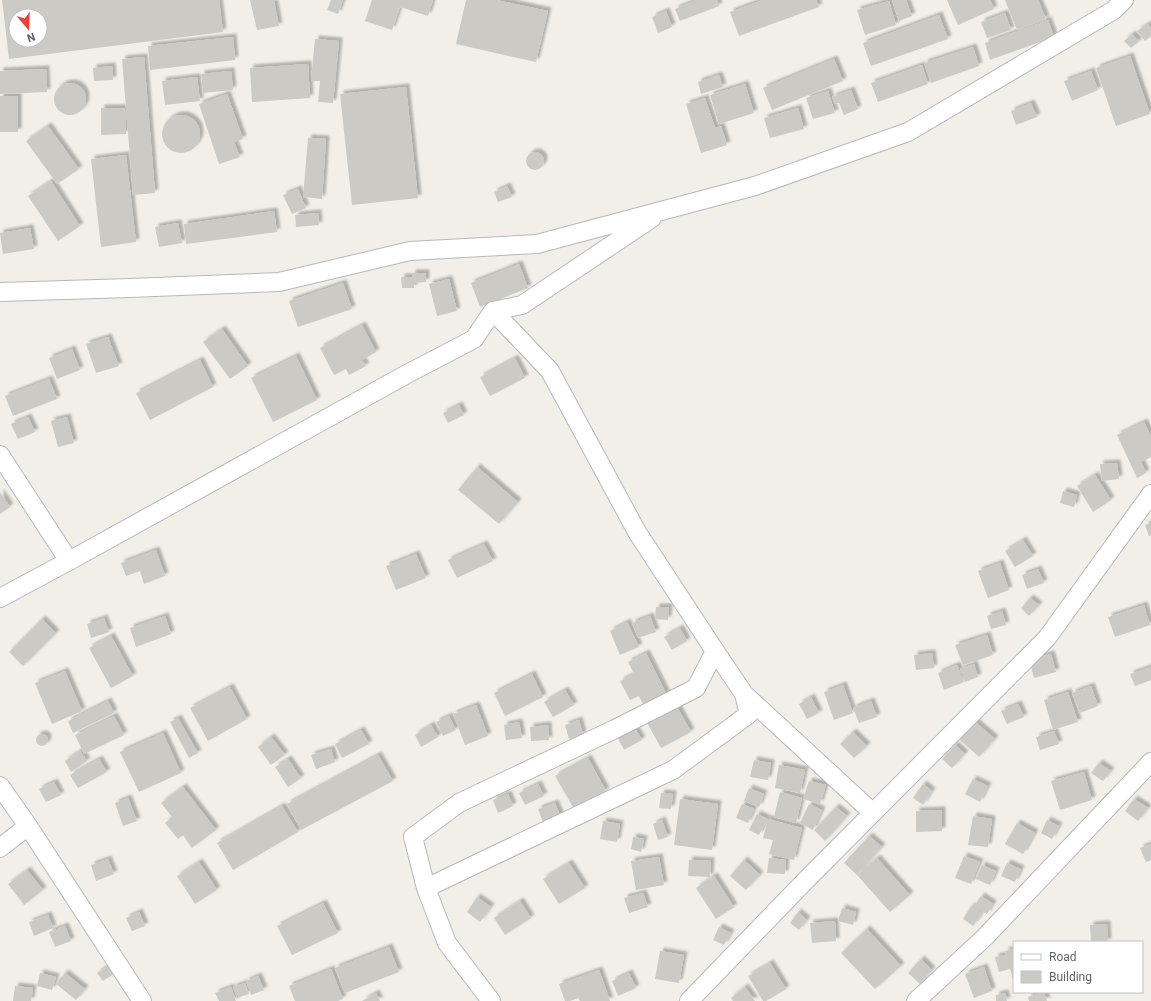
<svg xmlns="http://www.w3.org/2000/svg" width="1151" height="1001" font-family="Roboto,sans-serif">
<defs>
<filter id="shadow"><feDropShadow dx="3.5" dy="-3.5" stdDeviation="1" flood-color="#0004"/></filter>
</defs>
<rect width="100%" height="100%" fill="#f1efe8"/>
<!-- building -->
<path fill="#cccac5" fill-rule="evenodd" filter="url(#shadow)" d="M2,0H219L223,32L9,59ZM16,16H40V40H16Z
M250,0H277L274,1L279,26L257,30Z
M331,0H343L338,14L327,10Z
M372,0H433L428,16L400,7L392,30L365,21Z
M466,0H496L548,11L536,62L456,44Z
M697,0H717L719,6L680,21L675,9Z
M763,0H816L819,7L739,36L730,12Z
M892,0H906L912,16L899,21Z
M947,0H990L994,9L958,25Z
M1005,0H1038L1046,19L1017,30Z
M889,1L896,25L865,35L857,10Z
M666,11L672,27L658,33L652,17Z
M1005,13L1011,30L987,38L981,22Z
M939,15L948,39L871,66L863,43Z
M1048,20L1054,37L990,60L985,43Z
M1148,24L1151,28V36L1145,41L1137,31Z
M1132,34L1139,41L1131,48L1124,41Z
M233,37L235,60L150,70L148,46Z
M315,39L339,41L333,103L318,102L320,81H311Z
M973,47L979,66L931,83L924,63Z
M1130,56L1150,114L1116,126L1096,68Z
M144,57L155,193L133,195L122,59Z
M834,59L843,81L772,110L763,88Z
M308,64L310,98L252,102L250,68Z
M922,65L928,84L878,102L871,83Z
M112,66L113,80L94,81L93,68Z
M46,69L47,92L0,94V71Z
M231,71L233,90L203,93L201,74Z
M1091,71L1098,90L1072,101L1064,81Z
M719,75L723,87L701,94L698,82Z
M197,77L200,101L165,105L162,81Z
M54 99a16 16 0 1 1 32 0a16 16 0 1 1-32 0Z
M745,84L754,113L719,124L710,95Z
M406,87L418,198L352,205L340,94Z
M851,90L858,109L844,115L839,103L835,104L832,97Z
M828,91L835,113L813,119L806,98Z
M227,94L243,139L234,142L240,157L219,164L199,104Z
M0,96H18V132H0Z
M705,98L715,128L721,126L727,145L701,153L686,104Z
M1031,103L1037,117L1016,125L1011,111Z
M101,108H125L126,134L101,135Z
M798,108L804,129L770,138L764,118Z
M162 134a19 19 0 1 1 38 0a19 19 0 1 1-38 0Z
M48,126L79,169L57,184L26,141Z
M308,138L326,139L322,199L303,197Z
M526 161a9 9 0 1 1 18 0a9 9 0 1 1-18 0Z
M126,155L136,242L101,247L91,159Z
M51,181L80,226L58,241L28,196Z
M507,186L512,197L498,202L494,192Z
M298,189L306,208L292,214L283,195Z
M274,211L277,232L186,244L184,224Z
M318,213L319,225L296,227L295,215Z
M178,223L182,243L159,247L155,227Z
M30,228L34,249L3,254L0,233Z
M519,264L528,288L480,307L471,283Z
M412,273H426V282L414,283V288H402L401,277H412Z
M449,279L457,311L437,316L429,284Z
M343,283L352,309L298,327L289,301Z
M362,325L376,352L362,360L366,366L349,375L346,369L334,375L320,348Z
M222,329L248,366L230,379L203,342Z
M108,337L119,366L96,373L86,344Z
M72,349L80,370L57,379L49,358Z
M296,356L317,400L273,422L251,378Z
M515,358L525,378L490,396L480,377Z
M200,360L213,387L150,420L136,393Z
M49,379L57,399L13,416L5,396Z
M459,405L464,415L448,423L443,413Z
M28,417L35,432L18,439L11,424Z
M67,417L74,443L58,447L51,421Z
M1144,422L1151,437V457L1141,462L1146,473L1137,478L1117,435Z
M1117,463L1119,479L1102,481L1100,464Z
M477,467L518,502L499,524L458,490Z
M1095,475L1111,500L1093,512L1077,486Z
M1063,491L1077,495L1074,507L1060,503Z
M0,492L10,507L0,514Z
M1151,523V536H1149L1145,525Z
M1023,540L1033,556L1015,567L1005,551Z
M484,544L493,561L457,578L448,560Z
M156,550L165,576L144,584L140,571L126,576L121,563Z
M416,554L426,578L396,590L386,566Z
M1000,563L1009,590L988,598L978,571Z
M1038,569L1044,583L1027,589L1022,575Z
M1030,598L1039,605L1029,616L1021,608Z
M1144,605L1150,625L1115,637L1108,617Z
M656,607H669L668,620L655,619Z
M1002,611L1006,625L991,629L987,616Z
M165,616L171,634L136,647L130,628Z
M650,616L656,632L638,638L632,623Z
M104,618L109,632L91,638L87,624Z
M42,619L56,633L23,666L9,652Z
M627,622L639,647L620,655L610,631Z
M680,628L687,641L672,650L664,637Z
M987,635L993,655L963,665L955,645Z
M111,636L133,676L111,688L89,648Z
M646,653L668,697L645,708L639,696L630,700L620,681L634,674L628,662Z
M932,653L934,668L916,670L914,655Z
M1051,654L1056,672L1034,678L1029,659Z
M974,664L978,677L965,682L960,669Z
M957,665L964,682L944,690L938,673Z
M1151,667V680L1135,686L1130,674Z
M65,671L82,711L52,724L35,683Z
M532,674L543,697L505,716L494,693Z
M843,685L853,713L834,720L824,692Z
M1091,686L1098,706L1080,713L1072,693Z
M230,687L247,719L208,741L190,708Z
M565,690L574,705L553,717L544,702Z
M1068,692L1078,722L1053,730L1044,700Z
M811,697L819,713L807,719L799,704Z
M108,701L114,713L73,733L68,721Z
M871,701L877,717L859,723L853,708Z
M1018,704L1024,717L1007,724L1001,711Z
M476,705L488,736L465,745L453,714Z
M676,705L691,732L661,748L646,721Z
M114,716L124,735L84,754L75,735Z
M449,716L456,730L443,736L436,722Z
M178,718L198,753L189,758L170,722Z
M579,720L583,735L569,739L565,725Z
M974,721L995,739L979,757L959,739Z
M519,722L522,738L506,740L504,725Z
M431,725L438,737L421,747L415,735Z
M548,725L549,740L531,741L530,727Z
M634,727L642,740L624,750L617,736Z
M361,730L369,744L342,758L335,744Z
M1054,731L1059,744L1040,750L1036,737Z
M853,732L867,746L854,758L840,744Z
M163,733L181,773L139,792L120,752Z
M36 740a6 6 0 1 1 12 0a6 6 0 1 1-12 0Z
M271,737L285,755L271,765L258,747Z
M955,745L965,754L952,768L942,759Z
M331,749L335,762L316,769L311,755Z
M80,751L87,761L71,772L65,761Z
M378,755L393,781L301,830L287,804Z
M588,758L606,791L574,809L555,776Z
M99,759L107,772L78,788L70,775Z
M288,759L301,778L288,787L275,767Z
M754,760L771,763L768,780L750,777Z
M1099,763L1111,771L1103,781L1091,773Z
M779,765L805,770L800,793L775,788Z
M1084,772L1092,800L1060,810L1051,781Z
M973,779L988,786L980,802L965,794Z
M809,781L826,785L820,804L803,799Z
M54,782L61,795L46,802L39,789Z
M538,784L544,796L525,805L519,793Z
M923,784L932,791L923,805L913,798Z
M183,787L216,830L192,848L183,835L178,839L165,823L172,817L161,803Z
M749,788L764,794L759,807L744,801Z
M780,792L802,798L796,823L774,817Z
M661,793L673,794L671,809L659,808Z
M508,794L513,806L498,813L493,800Z
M128,798L137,821L123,826L115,803Z
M680,799L718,804L712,850L674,845Z
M1134,799L1148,808L1138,821L1125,811Z
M555,803L561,818L544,825L538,809Z
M742,804L754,809L748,823L736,818Z
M809,804L822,810L813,830L800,823Z
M282,806L298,832L233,870L217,843Z
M836,807L847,816L825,841L814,830Z
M942,810V831L916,832V811Z
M757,814L768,819L759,835L749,830Z
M973,816L992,819L988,847L968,845Z
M768,819L802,828L794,860L769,854L773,840L763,838Z
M662,820L668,837L658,840L653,824Z
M1047,820L1059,826L1052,839L1041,833Z
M603,821L620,824L617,842L600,839Z
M1017,823L1035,833L1023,854L1005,844Z
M869,836L882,847L857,875L844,863Z
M633,837L644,839L641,852L631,849Z
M1151,844V860L1146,862L1140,848Z
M964,856L980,862L971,884L955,878Z
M659,857L664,885L636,890L631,861Z
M769,858L786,860L785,874L767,873Z
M877,858L910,895L890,912L857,875Z
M108,859L114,874L96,881L91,865Z
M689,860L711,861L710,877L688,876Z
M744,860L760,875L746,890L730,876Z
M199,862L217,890L195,904L177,876Z
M569,863L585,888L559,904L543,879Z
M1007,863L1021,869L1015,882L1001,876Z
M982,865L996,871L990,885L976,879Z
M27,870L43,890L24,905L8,884Z
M714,876L734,907L716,919L696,888Z
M643,893L648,907L629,913L624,898Z
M981,896L993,904L987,914L974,907Z
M477,897L491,907L480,922L467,912Z
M520,901L531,918L505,935L494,918Z
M323,903L338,933L292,955L277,926Z
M971,906L982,913L973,926L963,919Z
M842,908L856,912L853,925L838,921Z
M139,912L145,926L132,931L126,918Z
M798,912L807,920L799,930L790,923Z
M48,915L53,928L34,936L29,922Z
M835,921L836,941L812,943L810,923Z
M1107,924L1108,942H1091L1090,925Z
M65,926L71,941L55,947L49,932Z
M719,927L731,933L724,945L713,940Z
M867,929L901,966L875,989L841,953Z
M389,947L399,972L345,993L335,968Z
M1014,949V980H1013L1010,969L999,972L995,957L1006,955L1005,951Z
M660,951L684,955L679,983L655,979Z
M921,959L932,970L920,984L908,973Z
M770,963L786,989L766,1001H763L748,976Z
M110,965L115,973L103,981L97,973Z
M984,967L992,991L974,998L965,974Z
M331,969L343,999L338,1001H295L289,986Z
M599,970L610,1001H580L578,998L570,1001H565L559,984Z
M40,973L56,977L52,990L37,986Z
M65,973L85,989L76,1000L56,984Z
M629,973L636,988L618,996L612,981Z
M258,976L264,990L251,995L246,981Z
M245,983L249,994L237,998L233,987Z
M15,986L33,988L31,1001H13Z
M231,987L236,1001H219L215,993Z
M745,987L755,1001H733L731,998Z
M1044,992L1047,1001H1029L1028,997Z
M376,993L380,1001H362Z
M1005,993L1007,1001H996V995Z"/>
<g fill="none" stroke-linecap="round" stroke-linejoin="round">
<!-- minor casing -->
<g stroke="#b5b8bc" stroke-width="20">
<path id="minor" d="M0,292L130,288L279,282L410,251L537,244L755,186L908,132L1114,10L1124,0
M493,311L550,371L637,532L715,651L744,694L873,813
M0,455L69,561
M0,598L69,561L407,374L474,339L493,311L522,305L652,218
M0,786L28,826L142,1001
M0,848L28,826
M426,888L413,837L459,803L615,729L696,688L715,651
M491,1001L447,943L426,888L673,770L749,714L744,694
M689,1001L808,878L1047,638L1151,494
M916,1001L985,937L1151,762"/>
</g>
<!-- minor -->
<use href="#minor" stroke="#fff" stroke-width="18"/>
</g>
<!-- legend -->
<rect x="1013" y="941" width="130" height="52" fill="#ffffff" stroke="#bfc1c3"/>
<rect x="1021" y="954" width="20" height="6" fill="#ffffff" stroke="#bfc1c3"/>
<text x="1049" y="961" font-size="12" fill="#5f6368">Road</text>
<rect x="1021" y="971" width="20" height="12" fill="#cccac5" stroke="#bfc1c3"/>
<text x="1049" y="981" font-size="12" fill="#5f6368">Building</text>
<!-- north arrow -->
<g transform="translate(28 28) rotate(161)"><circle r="19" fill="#ffffff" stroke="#bfc1c3"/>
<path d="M0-3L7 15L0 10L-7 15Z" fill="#ea4335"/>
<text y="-6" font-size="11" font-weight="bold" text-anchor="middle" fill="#5f6368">N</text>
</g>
</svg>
